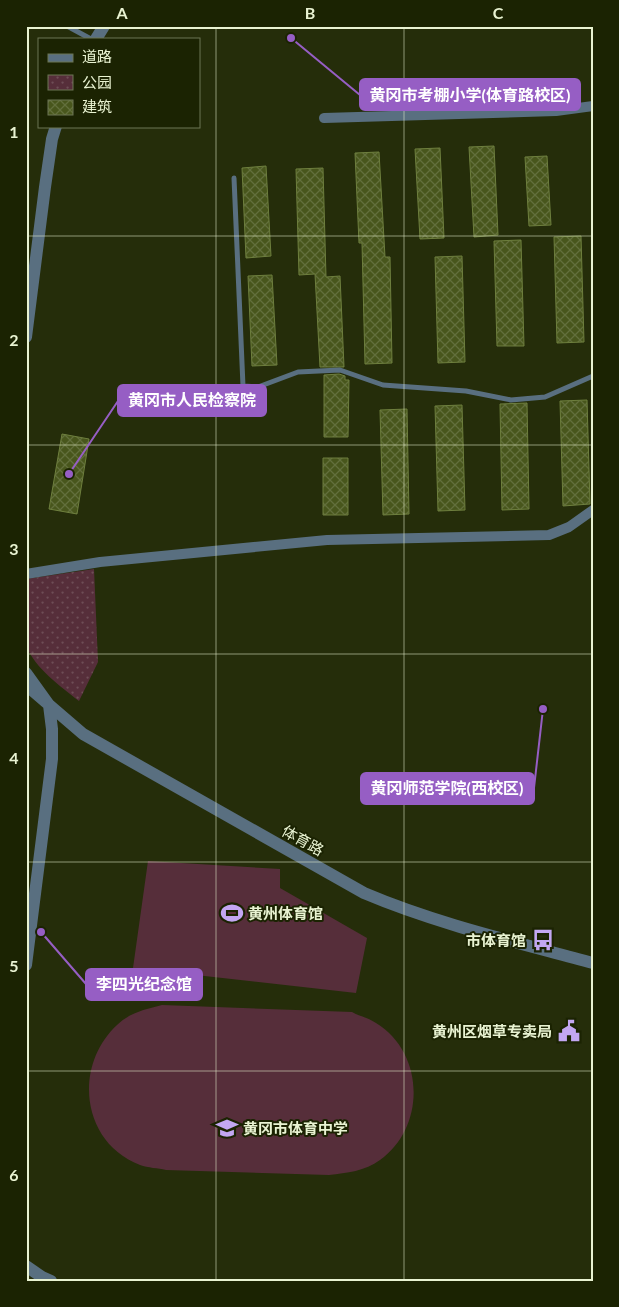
<svg xmlns="http://www.w3.org/2000/svg" width="619" height="1307" font-family="Lato,'Noto Sans SC',sans-serif">
<defs>
<pattern id="park-dots" width="8" height="8" patternUnits="userSpaceOnUse" patternTransform="scale(1.25)"><rect width="8" height="8" fill="#562e3a"/><path d="M2 2h.1M6 6h.1" fill="none" stroke="#6e4d56" stroke-width="1.8" stroke-linecap="round"/></pattern>
<pattern id="building-cross-hatch" width="8" height="8" patternUnits="userSpaceOnUse" patternTransform="scale(1.25)"><rect width="8" height="8" fill="#48561c"/><path d="M0 0l8 8M0 8l8-8" fill="none" stroke="#626f3c"/></pattern>
</defs>
<rect width="100%" height="100%" fill="#252d0a"/>
<!-- park -->
<path fill="url(#park-dots)" d="M94,569L98,662L79,701C60,686 36,669 26,646V579Z"/>
<!-- garden -->
<path fill="#562e3a" d="M148,861L280,869V888L367,938L356,993L133,968Z
M162,1005L352,1012C359,1016 369,1018 376,1023C425,1053 426,1127 380,1160C365,1171 347,1173 329,1175L166,1170C158,1168 148,1168 140,1165C81,1142 73,1066 117,1025C129,1013 146,1009 162,1005Z"/>
<!-- building -->
<path fill="url(#building-cross-hatch)" stroke="#6e7f3e" d="M494,146L498,235L474,237L469,147Z
M440,148L444,238L420,239L415,149Z
M379,152L385,257H390L392,363L365,364L362,243H359L355,153Z
M547,156L551,225L529,226L525,157Z
M266,166L271,256L246,258L242,168Z
M323,168L326,277L340,276L344,367H320L315,274L299,275L296,169Z
M581,236L584,342L557,343L554,237Z
M521,240L524,346H497L494,241Z
M462,256L465,362L438,363L435,257Z
M272,275L277,365L252,366L248,276Z
M339,374L345,376V380H349L348,437H324V375Z
M587,400L590,504L563,506L560,401Z
M527,403L529,509L502,510L500,404Z
M462,405L465,510L438,511L435,406Z
M407,409L409,514L383,515L380,410Z
M62,434L89,439L77,514L49,509Z
M323,458H348V515H323Z"/>
<g fill="none" stroke-linecap="round" stroke-linejoin="round">
<!-- service -->
<path stroke="#596f80" stroke-width="5" d="M67,26L91,39
M234,178L243,386L258,387L298,372L340,370L383,385L466,391L511,400L545,397L593,376"/>
<!-- minor -->
<path stroke="#596f80" stroke-width="10" d="M324,118L556,111L593,106
M26,574L100,562L327,540L549,535L569,527L593,510"/>
<!-- tertiary -->
<path stroke="#596f80" stroke-width="12" d="M96,39L104,26
M26,337L45,187L52,139L56,126
M26,673L49,705L52,729V759L26,965
M26,685L83,734L364,893C437,924 516,942 593,963
M26,1266L42,1277L51,1281"/>
</g>
<!-- grid -->
<path fill="none" stroke="#e9f3d2" stroke-width="1" stroke-opacity="0.55" d="M216,26V1281M404,26V1281M26,236H593M26,445H593M26,654H593M26,862H593M26,1071H593"/>
<!-- icons -->
<defs>
<g id="stadium-bare" transform="scale(1.725)"><path d="M0-5a6.5 5 0 1 0 0 10a6.5 5 0 1 0 0-10ZM-3.5-1.8h7v3.6h-7Z" fill="#c3a7f2" stroke="#1b2302" stroke-width="2.5" paint-order="stroke"/></g>
<g id="bus-bare" transform="scale(1.725)"><path d="M-5-6H5V4H4V6H2V4H-2V6H-4V4H-5ZM-3.5-4V0h7V-4ZM-3.5 1.2v1.5H-2V1.2ZM2 1.2v1.5H3.5V1.2Z" fill="#c3a7f2" stroke="#1b2302" stroke-width="2.5" paint-order="stroke"/></g>
<g id="civic-bare" transform="scale(1.725)"><path d="M-.6-6.5H3V-4.5H.6V-3L4-1V1h2V6H-6V1h2V-1L-.6-3ZM-1.2 2.5V6h2.4V2.5Z" fill="#c3a7f2" stroke="#1b2302" stroke-width="2.5" paint-order="stroke"/></g>
<g id="school-bare" transform="scale(1.725)"><path d="M0-5L7-2L0 1L-7-2ZM-4 1L0 2.5L4 1V4Q0 6-4 4Z" fill="#c3a7f2" stroke="#1b2302" stroke-width="2.5" paint-order="stroke"/></g>
</defs>
<g fill-rule="evenodd">
<use href="#stadium-bare" x="232" y="913"/>
<use href="#bus-bare" x="543" y="940"/>
<use href="#civic-bare" x="569" y="1031"/>
<use href="#school-bare" x="227" y="1128"/>
</g>
<g text-anchor="middle" dominant-baseline="central" stroke-width="4" stroke-linejoin="round" paint-order="stroke">
<!-- street labels -->
<g font-size="15" fill="#e9f3d2" stroke="#1b2302">
<text transform="translate(303 840) rotate(29)">体育路</text>
</g>
<!-- poi labels -->
<g font-size="15" font-weight="bold" fill="#e9f3d2" stroke="#1b2302" text-anchor="start">
<text x="248" y="913">黄州体育馆</text>
<text x="526" y="940" text-anchor="end">市体育馆</text>
<text x="552" y="1031" text-anchor="end">黄州区烟草专卖局</text>
<text x="243" y="1128">黄冈市体育中学</text>
</g>
</g>
<!-- callouts -->
<path fill="none" stroke="#965ec4" stroke-width="2" d="M291 38L360 95M69 474L118 401M543 709L534 788M41 932L86 984"/>
<g fill="#965ec4" stroke="#1b2302" stroke-width="2">
<circle cx="291" cy="38" r="5"/>
<circle cx="69" cy="474" r="5"/>
<circle cx="543" cy="709" r="5"/>
<circle cx="41" cy="932" r="5"/>
</g>
<g fill="#965ec4" stroke="#965ec4" stroke-width="2">
<rect x="360" y="79" width="220" height="31" rx="5"/>
<rect x="118" y="385" width="148" height="31" rx="5"/>
<rect x="361" y="773" width="173" height="31" rx="5"/>
<rect x="86" y="969" width="116" height="31" rx="5"/>
</g>
<g font-size="16" text-anchor="middle" font-weight="bold" fill="#fff">
<text x="470" y="101">黄冈市考棚小学(体育路校区)</text>
<text x="192" y="406">黄冈市人民检察院</text>
<text x="447" y="794">黄冈师范学院(西校区)</text>
<text x="144" y="990">李四光纪念馆</text>
</g>
<!-- border -->
<rect width="619" height="1307" fill="none" stroke="#1b2302" stroke-width="55"/>
<!-- legend -->
<rect x="38" y="38" width="162" height="90" fill="#1b2302" stroke="#6d7655"/>
<rect x="48" y="54" width="25" height="8" fill="#596f80" stroke="#6d7655"/>
<text x="82" y="62" font-size="15" fill="#e9f3d2">道路</text>
<rect x="48" y="75" width="25" height="15" fill="url(#park-dots)" stroke="#6d7655"/>
<text x="82" y="88" font-size="15" fill="#e9f3d2">公园</text>
<rect x="48" y="100" width="25" height="15" fill="url(#building-cross-hatch)" stroke="#6d7655"/>
<text x="82" y="112" font-size="15" fill="#e9f3d2">建筑</text>
<rect x="28" y="28" width="564" height="1252" fill="none" stroke="#e9f3d2" stroke-width="2"/>
<g font-size="16" text-anchor="middle" font-weight="bold" fill="#e9f3d2">
<text x="122" y="19">A</text>
<text x="310" y="19">B</text>
<text x="498" y="19">C</text>
<text x="14" y="138">1</text>
<text x="14" y="346">2</text>
<text x="14" y="555">3</text>
<text x="14" y="764">4</text>
<text x="14" y="972">5</text>
<text x="14" y="1181">6</text>
</g>
</svg>
